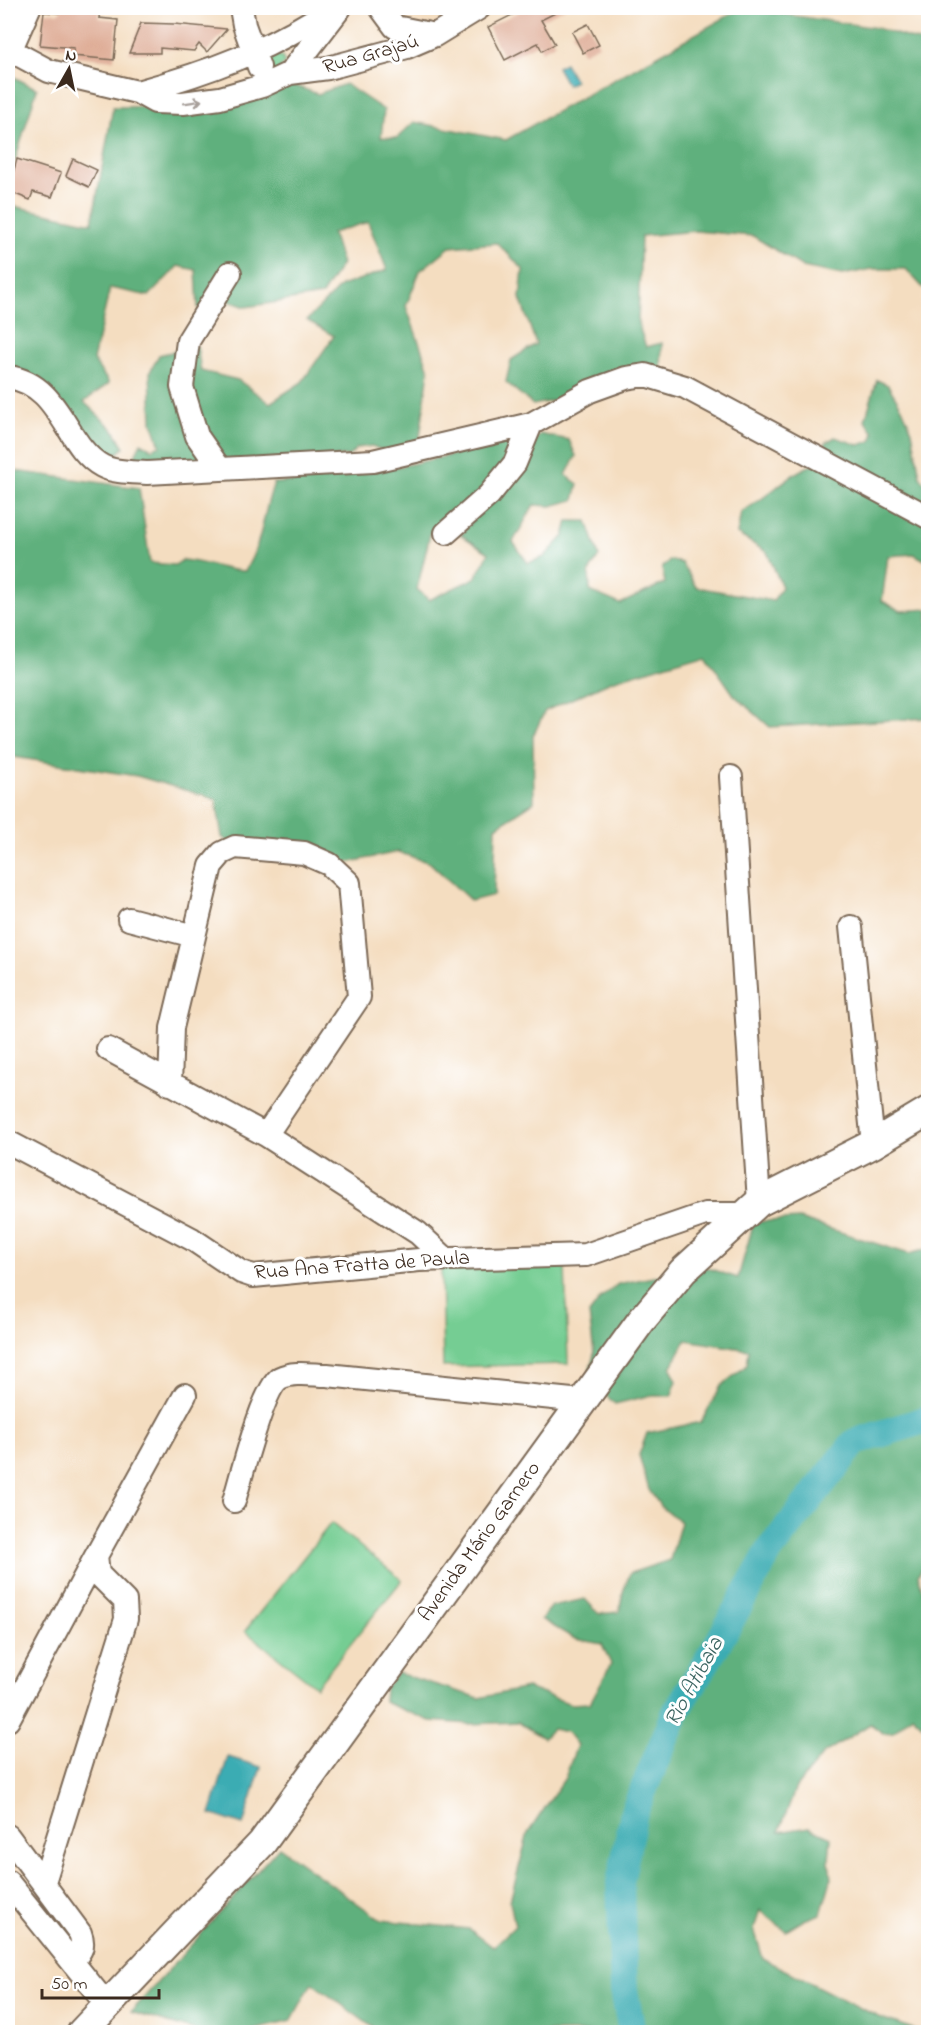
<svg xmlns="http://www.w3.org/2000/svg" width="936" height="2040" font-family="'Indie Flower',sans-serif">
<rect width="100%" height="100%" fill="#fff"/>
<filter id="ink" filterUnits="userSpaceOnUse"><feTurbulence type="fractalNoise" baseFrequency=".0167" numOctaves="2"/><feDisplacementMap in="SourceGraphic" scale="12" xChannelSelector="R" yChannelSelector="G"/><feConvolveMatrix kernelMatrix="1 2 1 2 8 2 1 2 1" color-interpolation-filters="sRGB"/></filter>
<filter id="wash" filterUnits="userSpaceOnUse"><feTurbulence type="fractalNoise" baseFrequency=".008" numOctaves="4" result="noise"/><feDisplacementMap in="SourceGraphic" scale="24" xChannelSelector="R" yChannelSelector="G"/><feGaussianBlur stdDeviation="1.35" result="paint"/><feColorMatrix in="noise" values="0 0 0 0 0 0 0 0 0 0 0 0 0 0 0 0 0 1.4 0 .05"/><feComposite in="paint" operator="in"/></filter>
<g filter="url(#wash)">
<rect width="100%" height="100%" fill="#f4ddc0"/>
<!-- green -->
<path fill="#74cd93" stroke="#587c58" stroke-width="1.5" d="M276,54L282,57L285,63L272,76L264,61Z
M565,1265L568,1364L443,1367L441,1268Z
M331,1523L402,1580L316,1687L245,1631Z"/>
<!-- forest -->
<path fill="#5fb07d" stroke="#4d6d4e" stroke-width="1.5" d="M742,8L877,28L928,44V293L906,269H872L842,275L803,267L753,236L696,231L641,236L638,323L646,347L662,343L661,368L558,400L533,405L506,382L511,360L536,344L520,298L523,269L497,243L450,247L420,271L406,306L429,370L419,444L384,451L372,446L357,448L349,456L138,464L135,455L141,443L152,449L160,445L152,422L150,372L159,355L197,346L201,371L238,380L270,403L302,382L334,336L307,320L341,286L387,270L368,222L332,233L342,264L322,295L246,307L229,301L198,308L196,270L178,266L149,296L110,288L93,360L109,383L84,402L114,430L124,447L109,461L8,373V205L92,223L113,107L181,106L276,79L318,94L345,84L384,110L381,137L397,138L414,122L506,140Z
M8,74L37,89L8,183Z
M877,380L888,385L902,408L912,431L920,476L928,488V562L914,554L888,556L882,601L901,611L928,609V718L770,727L734,695L705,653L611,681L545,711L533,736L534,802L496,827L494,895L471,901L430,863L398,852L341,864L242,852L222,837L216,799L137,776L8,756V470L139,488L150,563L175,565L183,560C205,562 223,570 245,571C264,539 262,515 274,483C356,478 436,461 515,438L493,485L460,512L431,530L417,589L429,600L475,578L489,553L461,535L540,434L569,440L576,456L566,475L578,484L574,500L551,506L534,505L513,542L528,563L544,557L564,536L568,521H587L599,556L589,572L590,591L620,604L665,583L662,568L670,560L682,563L696,587L773,601L782,587L767,552L737,534L741,512C777,493 789,467 833,459L825,443L835,437L859,445L871,441L874,433L865,420Z
M799,1219L909,1254L928,1249V1560L918,1575L928,1610V1730L912,1715L893,1732L883,1733L870,1724L824,1753L796,1787L779,1832L809,1827L831,1837L829,1860L831,1880L821,1914L804,1920L786,1931L760,1910L754,1929L763,1959L878,2017L922,2032H379L312,1983L291,2021L246,2032H199L131,2012L279,1847L381,1920L469,1929L493,1947L515,1926L510,1901L528,1833L565,1778L577,1745L567,1732L552,1729L543,1738L518,1722L470,1724L430,1721L384,1702L385,1688L398,1673L479,1698L527,1688L571,1704L590,1703L611,1664L602,1644L575,1639L541,1619L552,1606L585,1599L599,1614L619,1612L623,1592L630,1573L670,1560L681,1522L661,1507L649,1490L639,1455L647,1433L701,1422L721,1386L747,1365L749,1350L686,1340L671,1368L677,1381L671,1396H648L615,1404L598,1388L590,1370L594,1354L589,1314L601,1298L618,1284L704,1267L738,1278L754,1222Z"/>
<!-- water -->
<path fill="#3bacb3" stroke="#3b6b68" stroke-width="1.5" d="M565,63L575,81L567,85L557,67Z
M228,1757L261,1767L243,1825L210,1814Z"/>
<g fill="none" stroke-linecap="round" stroke-linejoin="round">
<!-- river -->
<path stroke="#3bacb3" stroke-width="28" d="M632,2032L624,1990L620,1883L634,1812L676,1712L718,1643L770,1550L855,1442L928,1419"/>
</g>
<g id="blocks">
<!-- building -->
<path fill="#dfad97" d="M62,8H100L99,18L118,20L114,60L73,56L74,48L40,45L44,12L59,13Z
M526,8H565L541,20L555,44L542,51L538,43L505,60L488,27Z
M141,23L174,24L227,29L207,52L199,44L194,51L160,48V53H129Z
M588,24L599,45L583,53L572,32Z
M17,159L61,173L52,197L33,192L30,200L8,191Z
M73,159L97,170L89,187L66,176Z"/>
</g>
</g>
<g filter="url(#ink)">
<use href="#blocks" fill-opacity="0" stroke="#7c6957" stroke-width="1.5"/>
<g fill="none" stroke-linecap="round" stroke-linejoin="round">
<!-- minor casing -->
<g stroke="#7c6957" stroke-width="26">
<path id="minor" d="M241,8L244,25L259,67
M381,8L395,27L435,35
M8,49L49,71L137,92L155,102L183,103L220,98L262,86L290,73L328,68L407,47L435,35L479,8
M10,51L29,8
M290,73L340,8
M137,92C207,73 272,49 332,8
M8,377C61,384 65,446 102,466C115,473 133,472 147,473L373,461L531,424L590,391L626,378L645,375L685,387L928,517
M220,469L197,436L182,387L188,341L230,273
M446,533L489,495L515,463L531,424
M731,777L759,1202
M129,919L194,936
M851,927L873,1144
M108,1049L266,1135
M170,1084L172,1028L211,866L222,853L235,847L304,853L329,864L349,883L359,997L266,1135L418,1233L446,1259
M8,1142L192,1239L241,1272L253,1276L419,1260L586,1255L705,1214H744
M234,1501C241,1478 263,1388 280,1378C294,1371 312,1375 327,1375L582,1401
M8,1720L96,1556
M8,1836L80,1933C85,1946 81,1951 73,1961
M8,1882L107,2005
M44,1882L126,1619L125,1601L98,1574L96,1556L185,1395"/>
</g>
<!-- major casing -->
<g stroke="#7c6957" stroke-width="32">
<path id="major" d="M82,2032L262,1843L641,1321L683,1271L759,1202L873,1144L928,1111"/>
</g>
<!-- minor -->
<use href="#minor" stroke="#fff" stroke-width="22"/>
<!-- major -->
<use href="#major" stroke="#fff" stroke-width="28"/>
</g>
<!-- one-way arrows -->
<defs><path id="oneway-shaft" d="M-6 0H5M1.5-3L5.5 0L1.5 3" fill="none" stroke-width="1.6" stroke-linecap="round" stroke-linejoin="round" transform="scale(1.5)"/></defs>
<use stroke="#a79f9a" href="#oneway-shaft" transform="translate(193 102) rotate(-9)"/>
</g>
<g text-anchor="middle" dominant-baseline="central" stroke-width="6" stroke-linejoin="round" paint-order="stroke">
<!-- street labels -->
<g font-size="21" fill="#3b2a1e" stroke="#fff">
<text transform="translate(371 55) rotate(-16)">Rua Grajaú</text>
<text transform="translate(362 1266) rotate(-4)">Rua Ana Fratta de Paula</text>
<text transform="translate(480 1542) rotate(-54)">Avenida Mário Garnero</text>
</g>
<!-- water labels -->
<g font-size="22" font-style="italic" fill="#3b6461" stroke="#fff">
<text transform="translate(695 1682) rotate(-61)">Rio Atibaia</text>
</g>
</g>
<!-- margin -->
<rect width="936" height="2040" fill="none" stroke="#fff" stroke-width="30"/>
<!-- north arrow -->
<g transform="translate(69 69) rotate(9)" stroke="#ffffff" stroke-width="4.5" paint-order="stroke">
<path d="M0-4.5L10 22L0 15L-10 22Z" fill="#3b2a1e"/>
<text y="-9" font-size="16" font-weight="bold" text-anchor="middle" fill="#3b2a1e">N</text>
</g>
<!-- scale -->
<path d="M42 1989v9h117v-9" fill="none" stroke="#3b2a1e" stroke-width="3"/>
<text x="51" y="1989" font-size="18" fill="#3b2a1e" stroke="#ffffff" stroke-width="4.5" paint-order="stroke">50 m</text>
</svg>
